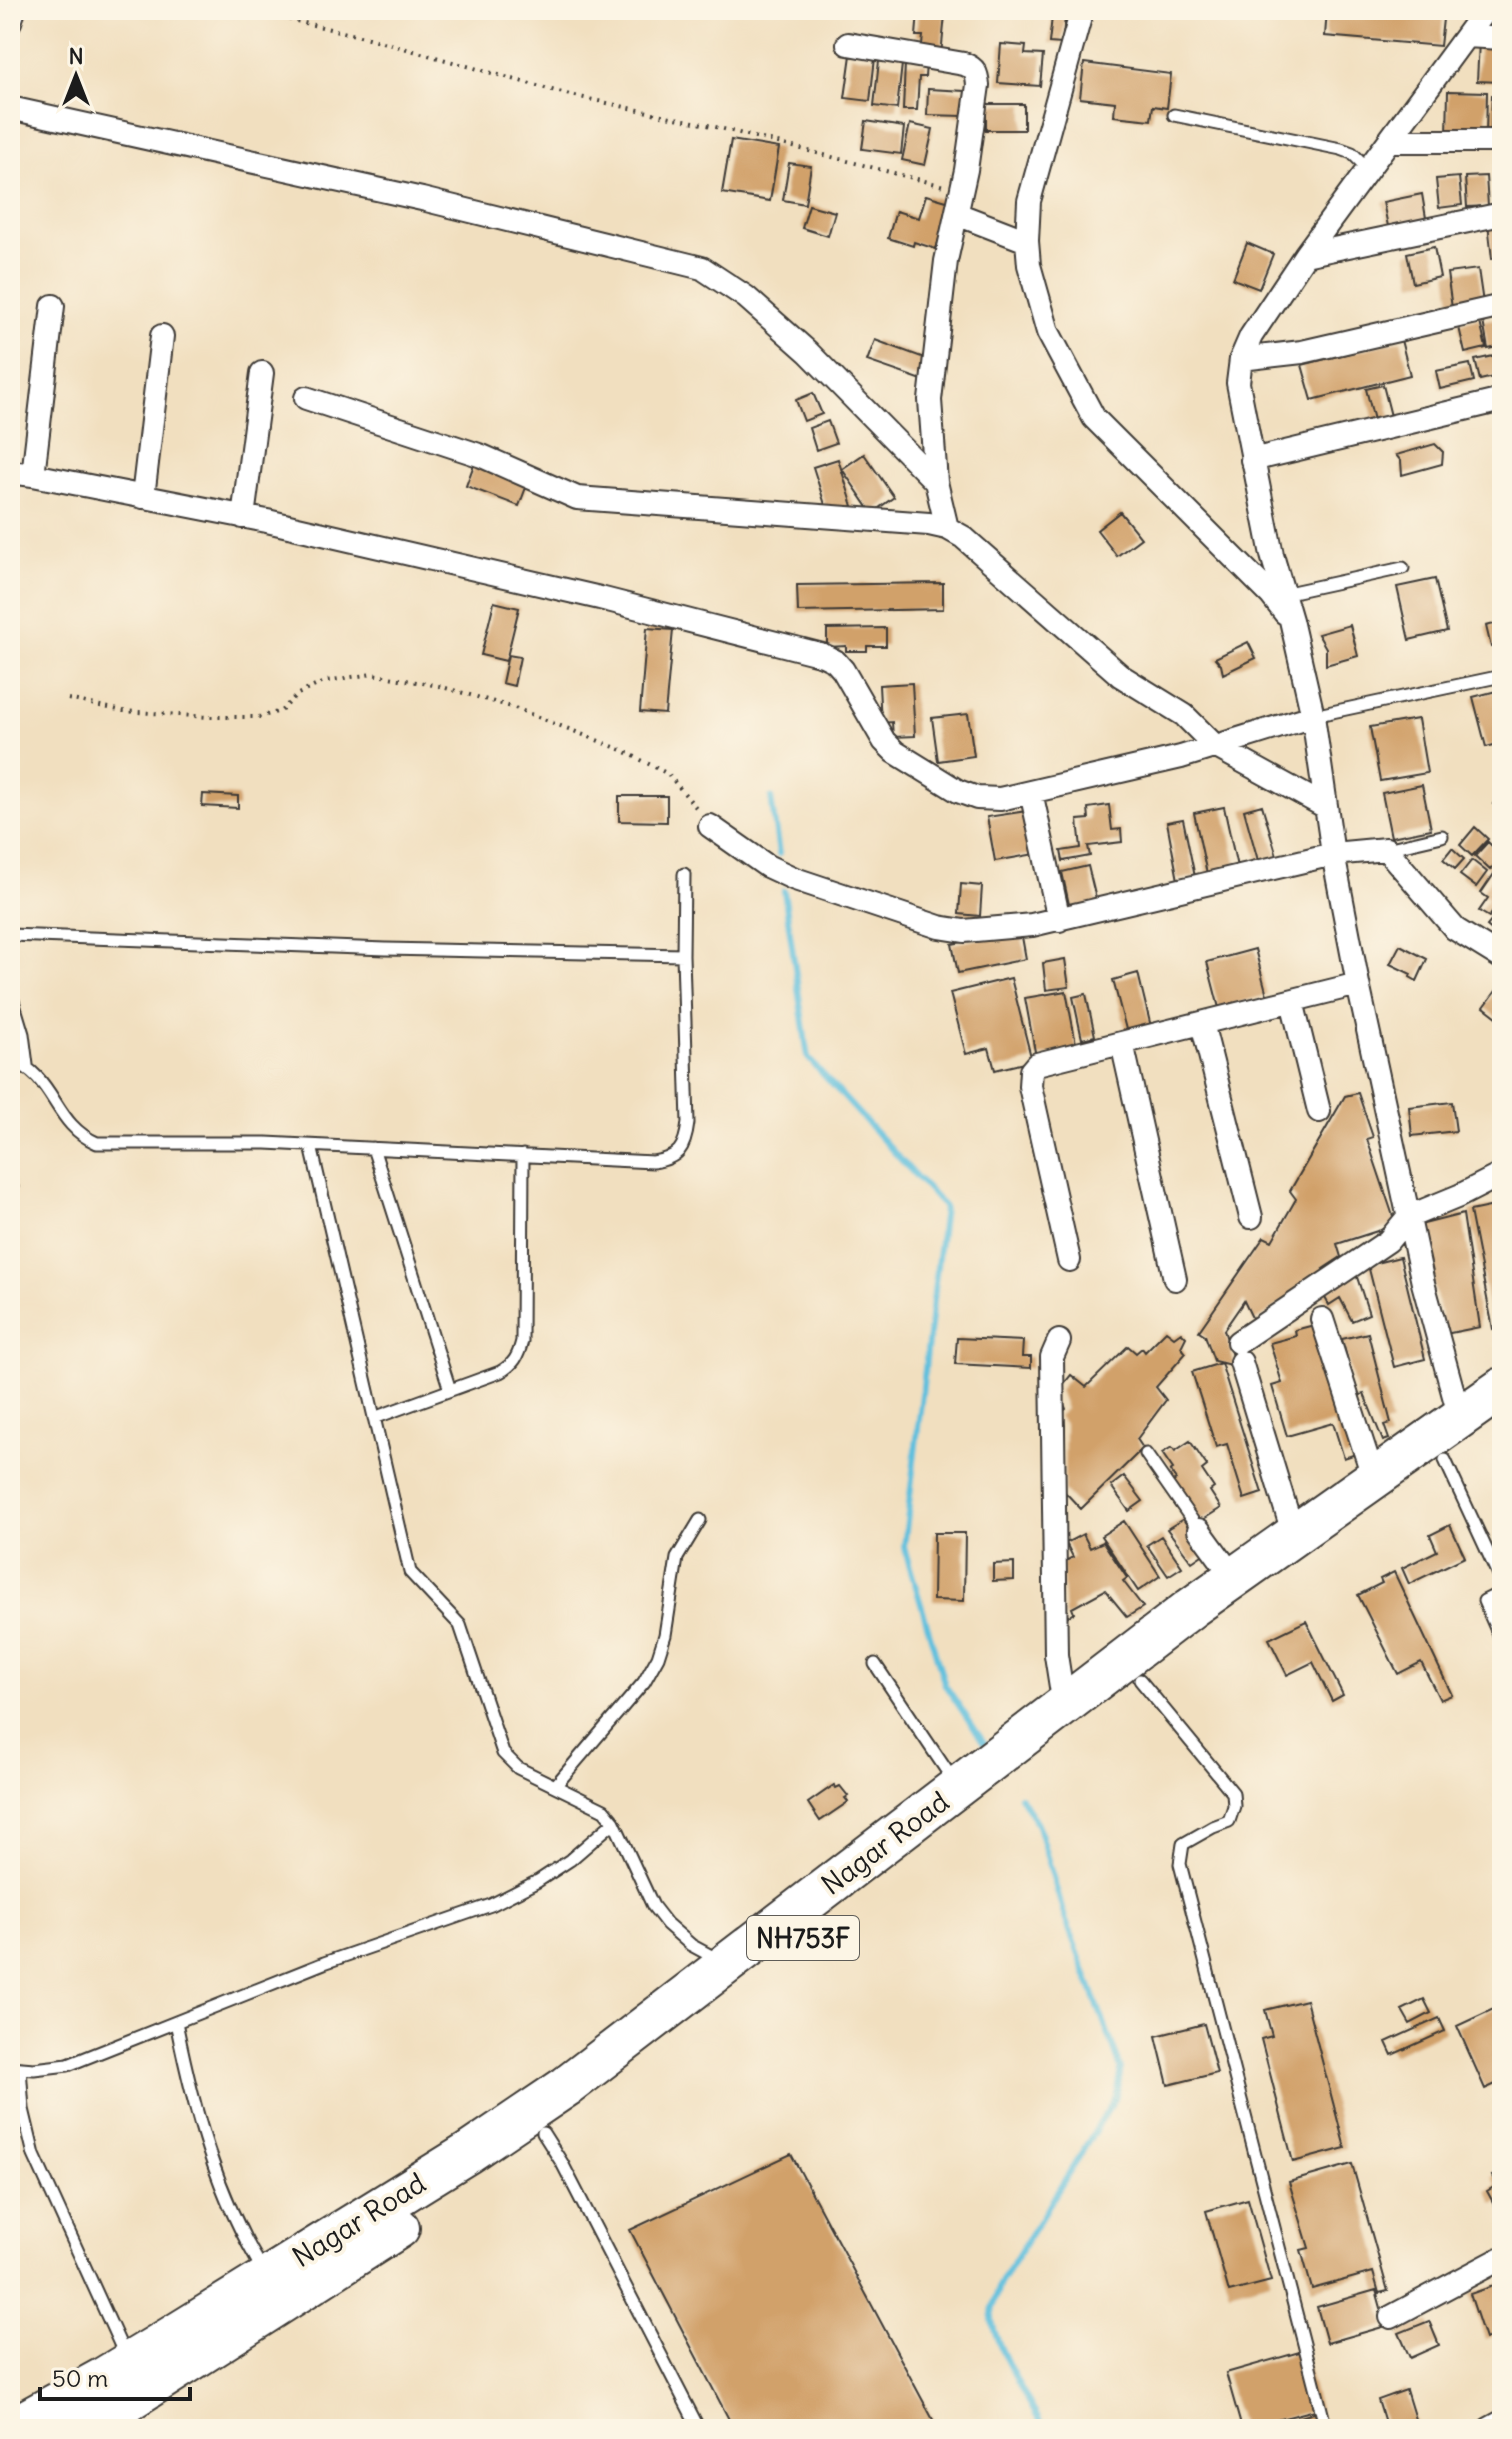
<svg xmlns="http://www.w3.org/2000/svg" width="1512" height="2439" font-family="Delius,sans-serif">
<rect width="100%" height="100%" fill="#fcf5e5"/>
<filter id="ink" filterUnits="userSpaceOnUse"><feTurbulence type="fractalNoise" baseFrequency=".0125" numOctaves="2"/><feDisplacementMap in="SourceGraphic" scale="16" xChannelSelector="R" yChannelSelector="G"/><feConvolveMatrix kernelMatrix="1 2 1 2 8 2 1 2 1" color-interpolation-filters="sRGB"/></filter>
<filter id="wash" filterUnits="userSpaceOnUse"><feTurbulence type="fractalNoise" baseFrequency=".006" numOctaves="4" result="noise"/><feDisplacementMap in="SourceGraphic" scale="32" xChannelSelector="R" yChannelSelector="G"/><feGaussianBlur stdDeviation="1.8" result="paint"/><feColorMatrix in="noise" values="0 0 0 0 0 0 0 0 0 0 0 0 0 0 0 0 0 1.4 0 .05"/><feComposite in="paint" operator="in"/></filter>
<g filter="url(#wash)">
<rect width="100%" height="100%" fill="#f1dfbf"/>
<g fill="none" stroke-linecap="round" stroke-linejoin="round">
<!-- stream -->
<path stroke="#5fbfdd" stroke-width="6" d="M771,798L779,854
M784,891L808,1058L944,1207L904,1547L945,1685L987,1747
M1020,1796L1038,1826L1065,1918L1121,2068L1116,2097L1000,2284C997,2294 992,2304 992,2315C991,2341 1030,2403 1044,2429"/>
</g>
<g id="blocks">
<!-- building -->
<path fill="#d1a16b" d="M1327,10H1444L1440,46L1325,36Z
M918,12L945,15L941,55L921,53L923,36H916Z
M1052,17L1065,18L1062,44L1049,43Z
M1479,41L1502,42L1501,82L1477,81Z
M1001,44L1026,46L1025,54L1043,55L1040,86L998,83Z
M851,55L875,58L870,101L845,98Z
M879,61L902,64L897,109L874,106Z
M905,63L926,64L925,77H919L917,110H903Z
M1084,63L1171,74L1167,108L1153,106L1151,120L1114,116L1115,102L1080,98Z
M928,89L965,91L964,116L927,115Z
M1448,91L1487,92L1486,136L1447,135Z
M1492,95H1502V128H1491Z
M986,104H1024V130H986Z
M866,121L904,127L901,154L862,149Z
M910,124L933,129L925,165L902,160Z
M731,140L779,148L770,201L722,193Z
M789,163L811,166L805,204L783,200Z
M1486,176L1488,206L1467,207L1465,177Z
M1459,177L1462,205L1439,208L1436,179Z
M1422,194L1427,224L1389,231L1383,202Z
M926,195L950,202L936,249L914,242L913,246L888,238L896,211L919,218Z
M809,205L835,212L828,236L802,228Z
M1502,222V258L1492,259L1488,223Z
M1247,243L1273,254L1259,289L1233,279Z
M1434,247L1440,277L1413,283L1407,253Z
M1478,269L1483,303L1452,308L1447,273Z
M1502,317V346L1488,349L1483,321Z
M1479,318L1486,348L1465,353L1458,323Z
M875,340L930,360L922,380L867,361Z
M1401,340L1410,375L1312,400L1302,365Z
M1502,354V375L1480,380L1475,360Z
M1470,364L1474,381L1440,389L1436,371Z
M1383,385L1392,420L1375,424L1366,389Z
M813,393L822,414L804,421L796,400Z
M828,421L836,443L816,450L809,428Z
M1435,444L1443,452L1442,464L1402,475L1401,461L1396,455Z
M864,454L894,497L872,513L842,469Z
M838,459L853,506L828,514L813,467Z
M475,462L528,482L519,506L466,486Z
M1120,512L1141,538L1117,556L1097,530Z
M1435,579L1447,631L1409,640L1397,587Z
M943,583V609L798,612L797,585Z
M494,602L519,608L506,661L481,655Z
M1502,622V644L1491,647L1486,626Z
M1350,625L1358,656L1326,665V648L1318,634Z
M647,628L673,630L665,714L640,712Z
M886,628V646H867V651H846V646L827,647V629Z
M1248,642L1256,658L1223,674L1221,665L1215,658Z
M508,655L520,657L514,686L502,683Z
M912,683L915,736L893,737L892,722L881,723L879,685Z
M1500,690L1502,743L1486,747L1473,697Z
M968,714L974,756L938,761L932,718Z
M1418,719L1427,773L1380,781L1370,727Z
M1422,785L1431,829L1391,837L1382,793Z
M1502,791V810L1493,804Z
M203,794L238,796V808L202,806Z
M619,796H667V822L619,821Z
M1109,805L1112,830L1121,829L1122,842L1088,846L1090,856L1063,861L1061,851L1081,848L1078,820L1089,819L1088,808Z
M1262,805L1278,859L1259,864L1244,810Z
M1224,807L1237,867L1207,874L1194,813Z
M1027,811L1035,854L995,861L987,817Z
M1183,819L1195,877L1178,880L1167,822Z
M1475,827L1488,839L1472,856L1460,845Z
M1488,842L1502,856L1490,870L1475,856Z
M1452,848L1464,859L1455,869L1443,859Z
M1472,860L1487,872L1476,887L1460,875Z
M1088,866L1097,903L1070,909L1062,872Z
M1494,874L1502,880V899L1489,917L1479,911L1488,898L1481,893Z
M961,884L982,886L980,916L959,914Z
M1502,908V933L1499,936L1487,926Z
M1021,931L1026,959L958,973L952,944Z
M1400,945L1427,959L1417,981L1410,977L1411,974L1390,964Z
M1255,949L1267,995L1219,1008L1207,962Z
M1065,959L1069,987L1046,990L1043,963Z
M1138,973L1152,1031L1128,1037L1113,980Z
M1011,978L1032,1061L995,1070L989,1048L966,1054L950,993Z
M1502,983V1021L1484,1007Z
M1066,991L1077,1049L1036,1057L1025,998Z
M1086,994L1095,1036L1082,1039L1073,997Z
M1358,1093L1373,1137L1367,1139L1396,1225L1337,1244L1341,1257L1323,1269L1326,1272L1254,1322L1244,1301L1224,1330L1235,1366L1214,1361L1205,1335L1199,1331L1264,1237L1272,1241L1296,1199L1290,1191L1345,1096Z
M1452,1102L1456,1131L1412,1136L1409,1107Z
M1499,1205L1502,1219V1327L1493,1329L1470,1211Z
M1463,1214L1480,1327L1445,1334L1420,1225Z
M1400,1257L1425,1359L1394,1367L1368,1265Z
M1356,1274L1369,1314L1352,1321L1340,1298L1329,1305L1323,1294Z
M1318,1324L1356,1454L1344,1458L1333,1423L1287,1436L1272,1386L1282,1383L1270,1343L1296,1336L1295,1330Z
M1166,1331L1174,1337L1181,1332L1186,1337L1181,1347L1186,1353L1156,1387L1166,1400L1137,1439L1143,1448L1081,1509L1064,1491L1065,1425L1058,1416L1066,1409L1059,1390L1071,1375L1086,1387L1128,1346L1136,1353L1142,1348L1145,1352Z
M1368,1333L1391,1423L1384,1425L1389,1439L1383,1441L1364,1394L1357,1396L1342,1339Z
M957,1338L1023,1341L1022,1357H1031V1368L955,1364Z
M1221,1363L1262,1493L1244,1499L1227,1444L1216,1447L1192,1372Z
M1190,1441L1207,1466L1202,1470L1214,1488L1210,1491L1221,1508L1199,1522L1172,1483L1176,1480L1170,1471L1173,1469L1162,1453L1172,1447L1175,1451Z
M1124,1476L1143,1501L1129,1511L1111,1486Z
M1183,1519L1205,1553L1192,1562L1167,1529Z
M1124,1521L1160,1576L1138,1591L1101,1536Z
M1450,1525L1465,1557L1409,1584L1402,1568L1437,1551L1430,1535Z
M934,1533H965L964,1601L933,1600Z
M1083,1534L1090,1548L1103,1542L1127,1578L1123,1581L1143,1607L1127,1617L1105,1590L1072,1608L1074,1613L1065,1618L1062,1563L1073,1557L1066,1543Z
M1161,1536L1182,1567L1168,1576L1147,1545Z
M1014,1563V1580L993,1581V1564Z
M1394,1572L1452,1695L1440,1700L1421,1662L1398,1674L1358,1595L1382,1583L1380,1579Z
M1306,1621L1343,1695L1332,1701L1313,1662L1287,1675L1269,1639Z
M834,1785L836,1788L840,1786L848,1796L845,1798L848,1802L820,1821L808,1803Z
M1424,1999L1431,2013L1410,2024L1402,2010Z
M1306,2000L1345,2148L1293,2162L1261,2039L1272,2036L1265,2010Z
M1502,2005V2081L1485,2089L1457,2026Z
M1439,2018L1445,2031L1392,2055L1386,2042Z
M1204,2024L1217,2073L1168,2085L1156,2036Z
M791,2154L938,2429H734L630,2230Z
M1352,2164L1388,2291L1379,2293L1373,2272L1312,2289L1301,2250L1309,2248L1289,2182Z
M1502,2171V2199L1494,2204L1487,2191L1497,2185L1492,2176Z
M1248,2199L1271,2281L1229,2292L1206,2211Z
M1502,2283V2333L1485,2339L1470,2294Z
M1376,2290L1386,2326L1327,2343L1317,2307Z
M1429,2321L1439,2345L1410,2358L1399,2333Z
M1303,2351L1319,2409L1242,2429L1226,2373Z
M1406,2390L1418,2429H1387L1378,2400Z
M1317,2412L1321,2424L1303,2429H1287L1285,2422Z"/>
</g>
</g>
<g filter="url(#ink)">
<use href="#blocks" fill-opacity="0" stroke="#3c3934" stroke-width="2"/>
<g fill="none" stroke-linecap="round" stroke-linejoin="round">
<!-- lane casing -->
<g stroke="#3c3934" stroke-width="15">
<path id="lane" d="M1174,115L1341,149L1352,153L1368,169
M1283,594L1403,568
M1313,716L1502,676
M1386,849L1442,836
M10,935L386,949L683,955
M10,991L23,1034L27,1065
M10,1059C57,1077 52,1124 97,1143H266L653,1162C679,1158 685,1148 688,1123L683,955L684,874
M311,1146L410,1572L460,1625L503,1753L518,1768L604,1810L614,1822L653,1906L667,1924L691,1945L717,1959
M373,1148L450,1390
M10,1188L12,1187
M374,1418L500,1372C514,1364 518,1357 522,1341L523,1155
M1146,1454L1199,1530
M1445,1460L1502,1583
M1502,1592L1484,1601L1502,1642
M875,1664L953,1780
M1140,1680L1233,1793L1234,1806L1229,1821L1213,1827L1183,1844L1180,1864L1326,2429
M555,1786L644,1682L658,1657L665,1635L677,1558L700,1520
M176,2022C194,2111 216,2194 264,2272
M10,2067L34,2069L68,2065L324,1963L491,1905L538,1881L570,1860L614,1822
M20,2068L23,2109L34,2155L125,2355
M543,2133L562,2163L699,2429"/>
</g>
<!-- street casing -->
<g stroke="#3c3934" stroke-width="26">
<path id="street" d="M1082,10L1029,201L1027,241L1029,265L1048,332L1094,418L1271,595L1285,613
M10,22L14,10
M1466,36L1502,38
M848,44L964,64C975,68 977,73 978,85L966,170L946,261L930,400L936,482L947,528
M10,108L422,199L702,268L746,297L808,352L936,482
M1389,141H1502
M957,214L1027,241
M1305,255L1502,214
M1241,359L1302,352L1502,306
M306,398L482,456L577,498L929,524L947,528L963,537L1121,676L1184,715L1215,746L1326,807
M1252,460L1502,400
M10,472L33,475L267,521L600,598L823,655L835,661L843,670L884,741L895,752L958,791L977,798L1000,799L1181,757L1313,716
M33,475L53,306
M143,497L162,336
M243,517L262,373
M1031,792L1059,920
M710,826L767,866L795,879L939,927L964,931L1032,925L1333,854L1386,849L1455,929L1502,958
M1292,1001L1319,1111
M1202,1023L1251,1217
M1122,1043L1175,1279
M1069,1260L1030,1086L1031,1071L1037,1064L1358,984
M1322,1319L1374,1479
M1059,1341L1052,1357L1056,1655L1064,1706
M1238,1342L1388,1241L1408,1217L1459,1196L1502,1174
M1241,1362L1294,1536
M1460,1418L1423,1283L1358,984L1333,854L1313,716L1291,620L1272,555L1238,383L1241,359L1251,336L1305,255L1485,10
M1199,1530L1234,1578
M1391,2317L1502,2258
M1489,2429L1502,2422"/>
</g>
<!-- highway casing -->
<g stroke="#3c3934" stroke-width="44">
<path id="highway" d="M10,2429L103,2378L171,2337L468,2153L567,2086L1191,1608L1502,1388
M84,2429L399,2228"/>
</g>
<!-- path -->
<path stroke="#3c3934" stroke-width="4" stroke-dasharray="2 6" stroke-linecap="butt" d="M250,10L368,38L566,94L712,126L944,186
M68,699L123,711L208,717H259L281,711L298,694L326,681L372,674L439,686L515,708L622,750L668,774L699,811"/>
<!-- lane -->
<use href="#lane" stroke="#fff" stroke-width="11"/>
<!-- street -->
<use href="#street" stroke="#fff" stroke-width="22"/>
<!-- highway -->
<use href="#highway" stroke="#fff" stroke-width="40"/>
</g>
</g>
<g text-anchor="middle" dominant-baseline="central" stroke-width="8" stroke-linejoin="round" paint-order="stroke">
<!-- shield labels -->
<rect fill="#fcf5e5" stroke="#5f5d58" stroke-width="2" x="747" y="1916" width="112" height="44" rx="6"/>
<g font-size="26" font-weight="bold" fill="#1c1c1c">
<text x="803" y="1938">NH753F</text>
</g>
<!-- street labels -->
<g font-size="28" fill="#1c1c1c" stroke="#fcf5e5">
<text transform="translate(885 1843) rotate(-37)">Nagar Road</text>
<text transform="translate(359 2220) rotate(-32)">Nagar Road</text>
</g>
</g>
<!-- margin -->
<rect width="1512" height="2439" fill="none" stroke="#fcf5e5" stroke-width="40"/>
<!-- north arrow -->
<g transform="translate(76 76)" stroke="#fcf5e5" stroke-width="6" paint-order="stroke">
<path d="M0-6L14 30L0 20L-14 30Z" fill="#1c1c1c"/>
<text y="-12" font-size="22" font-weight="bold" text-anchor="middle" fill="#1c1c1c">N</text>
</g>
<!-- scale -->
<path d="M40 2387v12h150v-12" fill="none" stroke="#1c1c1c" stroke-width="4"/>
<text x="52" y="2387" font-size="24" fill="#1c1c1c" stroke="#fcf5e5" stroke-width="6" paint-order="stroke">50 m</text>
</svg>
